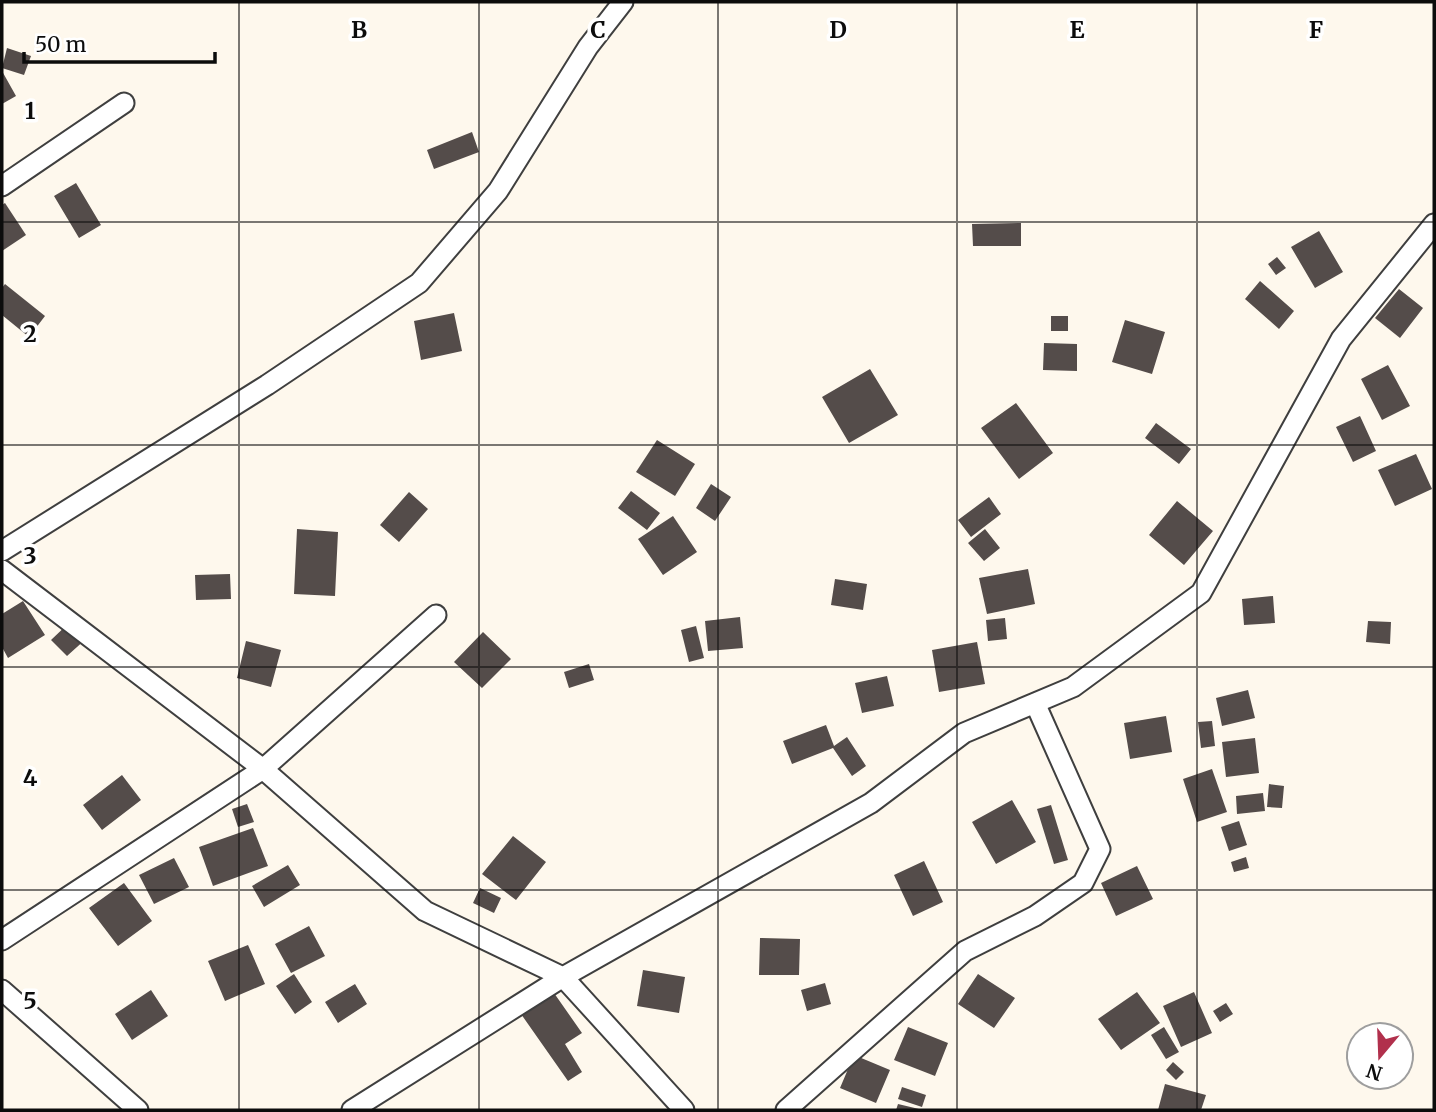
<svg xmlns="http://www.w3.org/2000/svg" width="1436" height="1112" font-family="Merriweather,serif">
<rect width="100%" height="100%" fill="#fef8ed"/>
<!-- building -->
<path fill="#544c4a" d="M7,48L31,56L24,75L2,68Z
M2,71L16,96L2,104Z
M472,132L479,152L434,169L427,150Z
M76,183L101,225L79,238L54,196Z
M5,203L26,235L2,251V205Z
M1021,223V246H973L972,224Z
M1319,231L1343,272L1315,288L1291,247Z
M1277,257L1286,268L1276,275L1268,264Z
M1260,281L1294,311L1279,329L1245,299Z
M5,284L45,316L29,337L2,315V288Z
M1399,289L1423,308L1400,338L1375,318Z
M454,313L462,351L421,360L414,321Z
M1051,316H1068V331H1051Z
M1125,320L1165,332L1152,374L1112,362Z
M1044,343L1077,344V371L1043,370Z
M1388,365L1410,406L1382,420L1361,379Z
M870,369L898,415L849,443L822,397Z
M1016,403L1053,453L1019,479L981,428Z
M1360,416L1376,451L1353,462L1336,427Z
M1156,423L1191,449L1179,464L1145,438Z
M657,440L695,464L675,496L636,472Z
M1416,454L1432,489L1395,506L1378,470Z
M711,484L731,497L715,521L696,508Z
M631,491L660,513L647,530L618,508Z
M409,492L428,509L399,542L380,525Z
M989,497L1001,514L971,537L958,520Z
M1177,501L1213,531L1184,565L1149,535Z
M673,516L697,552L663,575L638,539Z
M297,529L338,532L335,596L294,594Z
M985,529L1000,548L984,561L968,543Z
M1028,569L1035,604L987,614L979,578Z
M230,574L231,599L196,600L195,575Z
M835,579L867,584L863,610L831,605Z
M1273,596L1275,623L1244,625L1242,599Z
M23,601L45,635L8,658L2,647V614Z
M740,617L743,648L708,651L705,621Z
M1005,618L1007,639L988,641L986,620Z
M71,621L87,638L67,656L51,640Z
M1368,621L1391,622L1390,644L1366,642Z
M696,626L704,658L689,662L681,630Z
M483,632L511,659L482,688L454,662Z
M246,641L281,650L271,687L237,678Z
M977,642L985,684L939,692L932,650Z
M589,664L594,680L569,688L564,672Z
M887,676L894,706L862,713L855,683Z
M1248,690L1255,718L1222,726L1216,698Z
M1166,716L1172,752L1130,759L1124,723Z
M1212,721L1215,746L1201,748L1198,722Z
M826,725L834,746L847,737L866,766L852,776L833,748L792,764L783,741Z
M1255,738L1259,773L1226,777L1222,742Z
M1212,769L1227,812L1197,822L1183,779Z
M122,775L141,800L102,830L83,805Z
M1269,784L1284,786L1282,808L1267,807Z
M1263,793L1265,811L1237,814L1236,796Z
M1012,800L1036,842L996,864L972,822Z
M247,804L254,822L238,827L232,809Z
M1051,805L1068,860L1054,864L1037,809Z
M1239,821L1247,845L1229,851L1221,827Z
M253,828L268,866L213,886L199,847Z
M513,836L546,862L516,900L482,874Z
M1246,857L1249,868L1234,872L1231,862Z
M174,858L189,887L154,904L139,875Z
M924,861L943,902L913,916L894,875Z
M288,865L300,885L264,907L252,886Z
M1137,866L1153,899L1116,916L1101,883Z
M124,883L152,921L118,946L89,908Z
M480,888L501,898L494,913L473,903Z
M309,926L325,956L291,973L275,944Z
M760,938L800,939L799,975H759Z
M248,945L265,984L225,1001L208,961Z
M643,970L685,977L679,1013L637,1006Z
M294,974L312,1002L295,1014L276,986Z
M978,974L1015,998L994,1028L958,1004Z
M825,983L831,1004L807,1011L801,990Z
M355,984L367,1004L338,1023L325,1002Z
M151,990L168,1016L132,1040L115,1014Z
M1137,992L1160,1023L1121,1050L1098,1019Z
M1194,992L1212,1033L1181,1047L1163,1006Z
M554,993L582,1033L565,1044L582,1072L568,1081L521,1014Z
M1226,1003L1233,1014L1220,1022L1213,1011Z
M908,1027L948,1043L935,1076L894,1060Z
M1164,1027L1179,1052L1166,1059L1151,1035Z
M854,1055L890,1070L876,1103L840,1088Z
M1173,1062L1184,1072L1176,1080L1166,1070Z
M1165,1084L1206,1095L1201,1110H1158Z
M902,1087L926,1095L922,1107L898,1099Z
M898,1104L919,1109L918,1110H896Z"/>
<g fill="none" stroke-linecap="round" stroke-linejoin="round">
<!-- minor casing -->
<g stroke="#3f3f3f" stroke-width="23">
<path id="minor" d="M2,186L124,103
M2,551L267,385L419,283L498,191L588,47L623,2
M2,570L263,769L425,911L563,977L684,1110
M2,940L263,769L436,615
M2,990L138,1110
M352,1110L563,977L871,803L964,733L1073,687L1201,593L1341,339L1434,224
M786,1110L965,951L1035,916L1083,883L1100,849L1035,703"/>
</g>
<!-- minor -->
<use href="#minor" stroke="#fff" stroke-width="19"/>
</g>
<!-- grid -->
<path fill="none" stroke="#0c0c0c" stroke-width="2" stroke-opacity="0.55" d="M239,2V1110M479,2V1110M718,2V1110M957,2V1110M1197,2V1110M2,222H1434M2,445H1434M2,667H1434M2,890H1434"/>
<g font-size="23" text-anchor="middle" font-weight="bold" fill="#0c0c0c" stroke="#fff" stroke-width="7" stroke-linejoin="round" paint-order="stroke">
<text x="359" y="38">B</text>
<text x="598" y="38">C</text>
<text x="838" y="38">D</text>
<text x="1077" y="38">E</text>
<text x="1316" y="38">F</text>
<text x="30" y="119">1</text>
<text x="30" y="342">2</text>
<text x="30" y="564">3</text>
<text x="30" y="786">4</text>
<text x="30" y="1009">5</text>
</g>
<!-- border -->
<rect width="1436" height="1112" fill="none" stroke="#0c0c0c" stroke-width="7"/>
<!-- north arrow -->
<g transform="translate(1380 1056) rotate(199)"><circle r="33" fill="#ffffff" stroke="#9e9e9e" stroke-width="2"/>
<path d="M0-5L12 26L0 18L-12 26Z" fill="#b1304c"/>
<text y="-10" font-size="19" font-weight="bold" text-anchor="middle" fill="#0c0c0c">N</text>
</g>
<!-- scale -->
<path d="M24 52v10h191v-10" fill="none" stroke="#0c0c0c" stroke-width="3.5"/>
<text x="35" y="52" font-size="21" fill="#0c0c0c" stroke="#ffffff" stroke-width="5" paint-order="stroke">50 m</text>
</svg>
